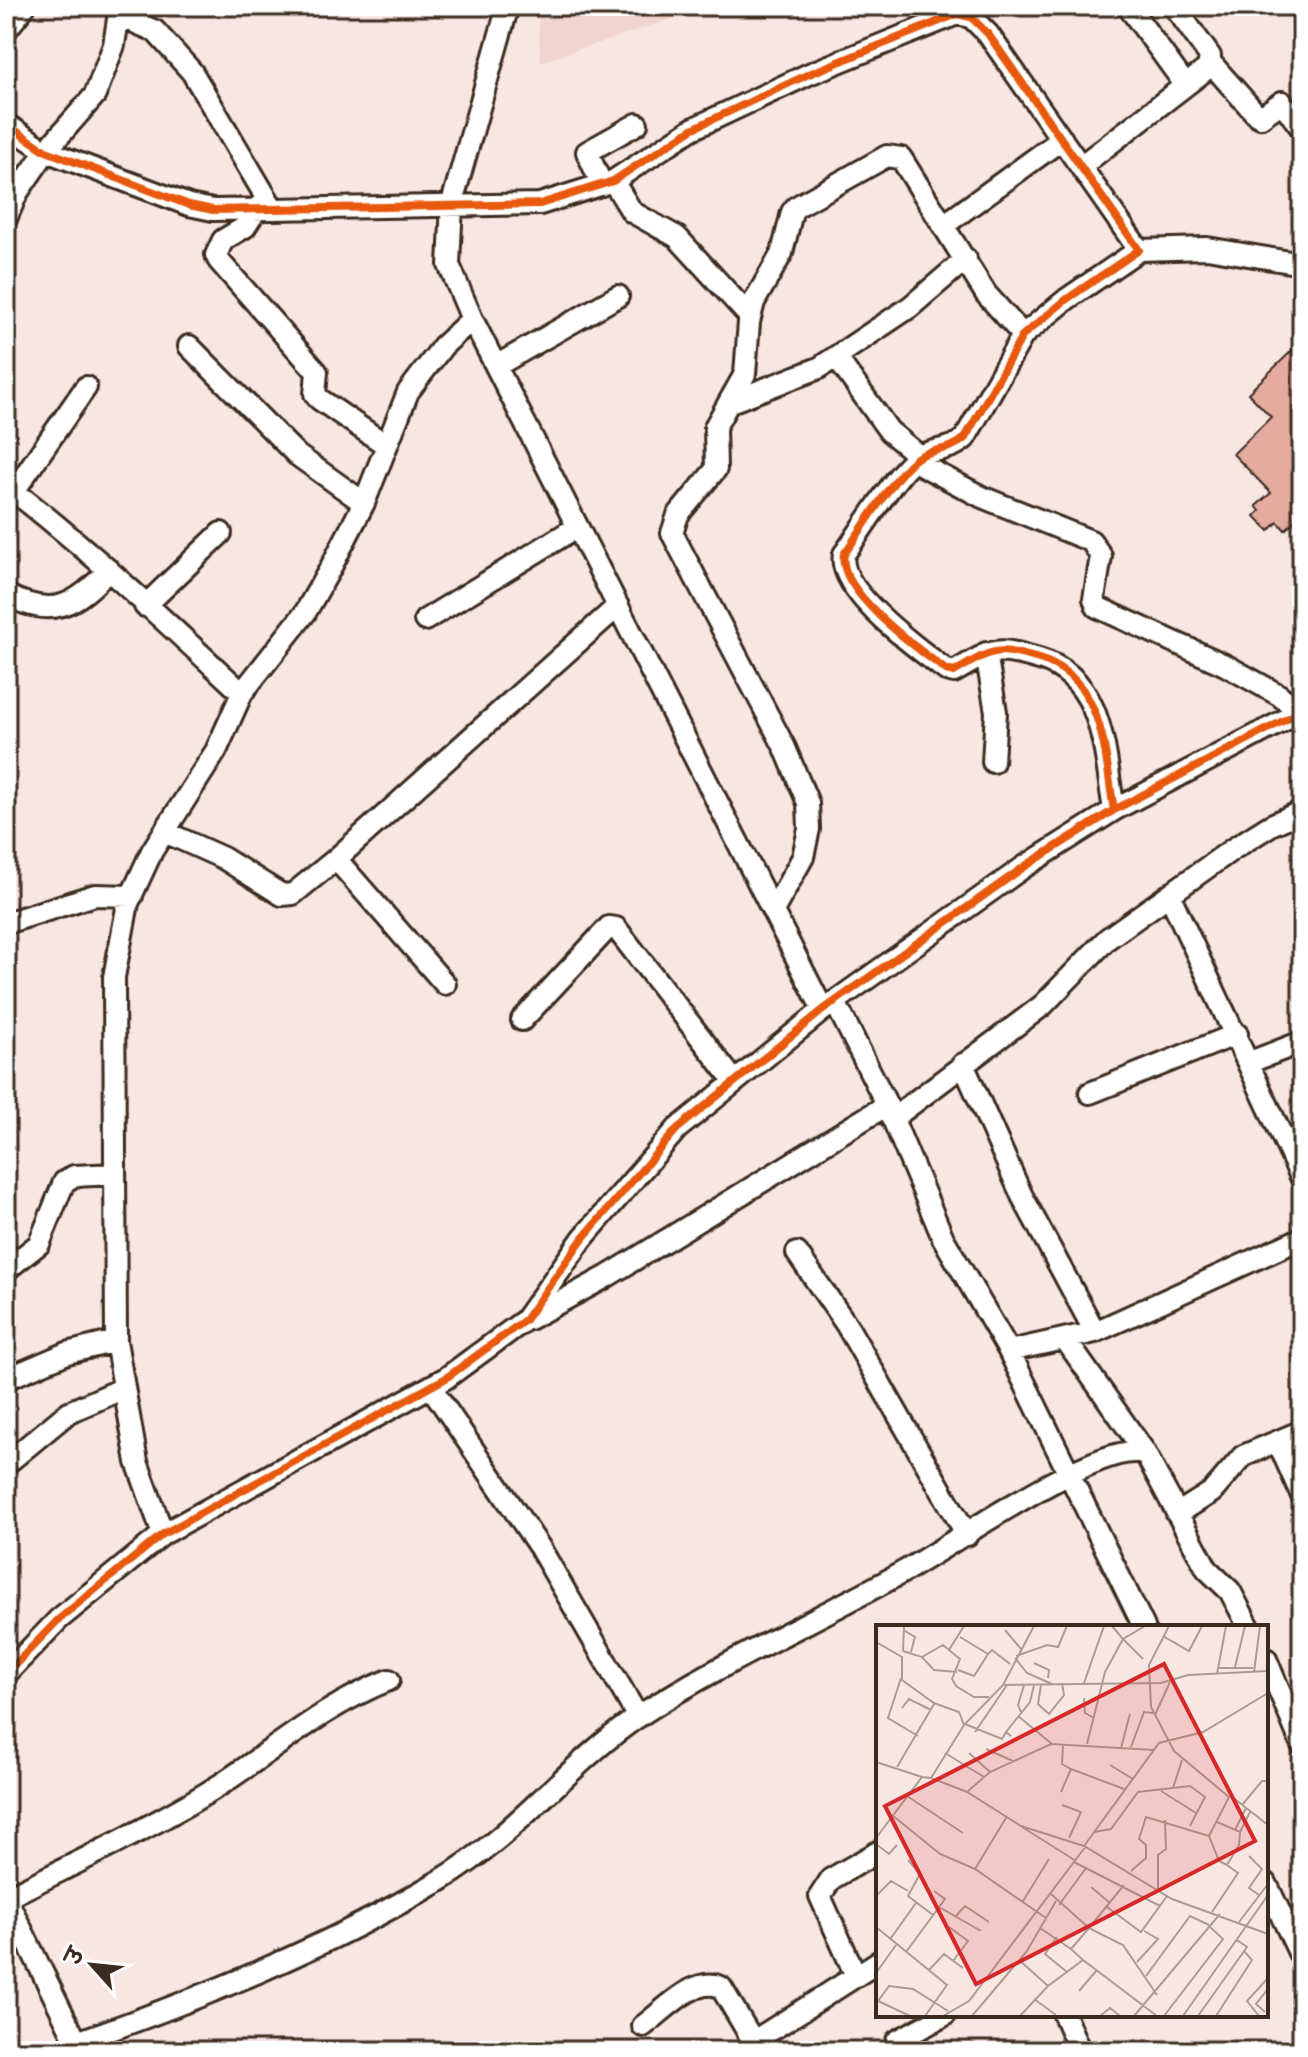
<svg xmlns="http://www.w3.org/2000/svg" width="1308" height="2057" font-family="Itim,'Playpen Sans Deva',sans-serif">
<rect width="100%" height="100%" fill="#f7e6e2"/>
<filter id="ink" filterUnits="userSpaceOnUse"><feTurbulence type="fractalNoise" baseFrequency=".0125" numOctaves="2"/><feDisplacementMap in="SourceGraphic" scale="16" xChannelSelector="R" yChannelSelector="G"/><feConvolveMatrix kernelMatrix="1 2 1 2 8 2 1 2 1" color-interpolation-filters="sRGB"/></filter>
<g filter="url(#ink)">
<!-- built -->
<path fill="#f1d4ce" d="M537,6H711L541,62Z"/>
<!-- building -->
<path fill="#e4ab9e" stroke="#3b2a1e" stroke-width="2" d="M1302,341V514L1285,530L1278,522L1269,531L1255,516L1260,511L1256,506L1271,493L1233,454L1271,417L1248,393Z"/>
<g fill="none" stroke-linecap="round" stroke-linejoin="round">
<!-- minor casing -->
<g stroke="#3b2a1e" stroke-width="26">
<path id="minor" d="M508,6L452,203L449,265L472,319L823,1010
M1128,6L1184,83
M118,15L155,31L192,72L272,207
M6,30L25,6
M1210,62L1257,115L1261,117L1282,102L1302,129
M6,124L46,151L189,205L213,210L540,204L613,181L692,129L809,74L957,14L971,17L988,34L1139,250L1067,299L1023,335L965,438C951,451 936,448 920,456C900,466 860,533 844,554C836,590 918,649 946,670L954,672C994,649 994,646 1039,659C1105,678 1104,753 1114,810
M1081,166L1208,68L1210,56L1174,6
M613,181L632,212L677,237L750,317
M602,185L587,152L637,124
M258,207L245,227L223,240L216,255L219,261L317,372L315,394L319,399L386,445
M6,219L17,193L46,151L95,95L114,45L120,6
M944,225L1062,139
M1139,250L1207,248L1302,264
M189,346L297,455L364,503
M836,357L889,431L919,456
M496,366L618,296
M733,401L819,368L910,307L966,259
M914,461L982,497L1091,541L1101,556L1094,599L1097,607L1225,665L1279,695L1300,712
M6,485C89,549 165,621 242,693
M14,491L86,387
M6,595C54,619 74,606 109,570
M145,606L221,533
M425,620L577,527
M986,653L996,712L993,762
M165,832L223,858L282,895L293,894L336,859
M1170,896L1302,1179
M773,911L803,857L809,829L808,803L785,748L672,533L678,515L716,469L715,427L745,374L749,322L754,302L782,253L792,212L796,207L887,156L901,158L986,294L1023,335
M6,923L95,895L132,896
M445,984L336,859L618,606
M835,1002L887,1105L943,1238L1009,1351L1144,1627
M522,1020L609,927L616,928L735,1082
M1250,1062L1302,1042
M963,1064L1022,1196L1095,1332
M1090,1093L1237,1034
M892,1119L1043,1005L1107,939L1233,849L1271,825L1302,811
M797,1253L846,1324L967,1535
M6,1270L39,1244L64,1182L74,1176L114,1174
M529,1319L606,1277L887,1105
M1065,1339L1144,1451L1207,1569L1230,1591L1249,1627
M1009,1351L1095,1332L1302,1238
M6,1379L67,1353L116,1341
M431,1387L540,1548L638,1717
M1278,1442L1302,1496
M6,1464L69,1412L122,1389
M1177,1514L1212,1492L1243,1456L1302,1431
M163,1534L137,1462L116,1341L114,977L128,903L152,851L216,751L242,693L305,613L330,569L364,503L408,392L443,346L472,319
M1266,1659L1302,1745
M6,1674L59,1619L163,1534L446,1378L525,1320L583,1238L677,1129L823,1010L1024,867L1114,810L1302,711
M1266,1883L1302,1959
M6,1898C79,1861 154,1827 223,1783C279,1746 326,1705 389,1680
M6,1898L81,2051
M856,1976L820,1896L831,1879L878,1852
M1064,2015L1080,2051
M643,2026C664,2011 695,1975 721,1987L759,2051
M754,2041L878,1962
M897,2041L945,2015
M77,2042C202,1998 326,1948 441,1880C515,1836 568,1764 639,1716C719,1663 818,1620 903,1572C953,1544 1085,1451 1135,1452"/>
</g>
<!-- minor -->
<use href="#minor" stroke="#fff" stroke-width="20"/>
<!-- cycleway casing -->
<g stroke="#fff" stroke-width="13">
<path id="cycleway" d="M6,124L46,151L189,205L213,210L540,204L613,181L692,129L809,74L957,14L971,17L988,34L1139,250L1067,299L1023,335L965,438C951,451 936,448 920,456C900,466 860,533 844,554C836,590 918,649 946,670L954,672C994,649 994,646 1039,659C1105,678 1104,753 1114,810
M6,1674L59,1619L163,1534L446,1378L525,1320L583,1238L677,1129L823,1010L1024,867L1114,810L1302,711"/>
</g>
<!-- cycleway -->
<use href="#cycleway" stroke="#e8590c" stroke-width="8"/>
</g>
</g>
<!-- overview -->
<g transform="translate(876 1625)">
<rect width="392" height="392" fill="#f7e6e2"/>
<path fill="none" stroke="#ac9b94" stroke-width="2" d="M129,5L145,24M29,6L39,12L35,27M287,11L313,26L326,1M0,17L26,32V55L58,78L83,87L88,100M73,25L88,1M27,26L46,32L58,45L81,47M27,26L28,1M112,29L116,25L134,39M140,31L171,20L182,22L191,1M46,32L67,20L84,34L76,54L80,61L98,72H113M139,33L151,48L176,59M267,34L247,14L269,1M158,38L173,45L172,53M359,42L369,1M341,43H377M82,45L98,51L112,29L84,12M378,47L384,1M341,49L350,1M25,53L12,93L42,111M208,58L228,1M127,60L158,1M165,60L162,79L173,89L188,70L186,58M208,73L209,88L218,93M26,83L33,74L55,85M145,87L142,80L148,60M279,90L294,57M142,91L176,119M89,99L126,114L130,107M99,107L131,60M135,111L130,107L154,77L158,60M211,119L229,47L247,14L236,1M187,120L186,139L195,144M255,122L268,87L277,88M245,123L254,89M110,124L137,136M69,128L108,152M93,128L114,147M0,137L46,152M234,140L257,154M21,142L58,79M55,153L88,100L127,60L285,58L312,50L392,46M297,163L306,135M285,166L320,188M91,167L114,147L175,119L278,125M185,167L195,144L248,164M31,171L87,208M355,171L392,200M186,180L205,187L193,213M366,180L386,156H392M16,190L64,229L99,244L170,293M341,197L364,207L374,187M146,202L200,236M359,205L370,183M218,207L235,204L262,167L314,161L329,172L314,201M333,211L343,236L351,240M0,213L46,152L55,153L91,167L145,201L208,221L296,274L392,309M0,219L13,229L21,220M208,221L283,118L327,107L392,68M373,231L386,244L373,263L383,270M32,235L44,249L32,271L57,290M198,237L284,281M99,244L130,193M255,246L270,233V220L263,214L270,192L333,211L353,172L298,126L275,82L273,40L293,1M215,262L234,278M282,265V230L290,224L289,195M175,269L213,303L248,260M0,271L15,256L32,266M147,276L173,234M183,280L210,243M63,282L105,306M231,282L265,307L291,271M336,287L362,248L351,240L363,220L364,207M79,292L89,281L113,297M363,297L392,259M0,302L71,360L49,391M73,302L92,316L77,336M164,303L195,324M181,312L169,329L191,347M15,313L40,278M30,327L69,274L58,266M143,335L172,361M207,335L195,324L213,303L247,320L281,370M261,337L282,314L268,306M53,345L68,329L87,343M0,348L20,320M270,351L314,291L333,300M203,366L221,345M158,374L180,390M0,375L34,391M2,376L13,361L37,364L72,386M389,387L380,379L392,364M67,391L93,376L210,221M96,391L151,326L180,276M144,391L172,361L207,335L281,391M224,391L234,383L244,391M258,391L344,289M288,391L347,314L333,301M307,391L392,270M322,391L371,322L361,315M340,391L376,335L368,326M383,391L371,376L392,353"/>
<path fill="#d62828" fill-opacity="0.15" stroke="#d62828" stroke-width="4" d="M288,39L379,216L100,359L9,181Z"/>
<rect width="392" height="392" fill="none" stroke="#3b2a1e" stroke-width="4"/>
</g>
<!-- margin -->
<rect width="1308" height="2057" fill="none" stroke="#fff" stroke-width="32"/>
<rect x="16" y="16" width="1276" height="2025" fill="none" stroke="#3b2a1e" stroke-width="3" filter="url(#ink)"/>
<!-- north arrow -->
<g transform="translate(92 1965) rotate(297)" stroke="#ffffff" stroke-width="6" paint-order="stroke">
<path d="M0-6L14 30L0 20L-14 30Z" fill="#3b2a1e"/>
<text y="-12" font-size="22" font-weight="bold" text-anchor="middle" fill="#3b2a1e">उ</text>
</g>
</svg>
